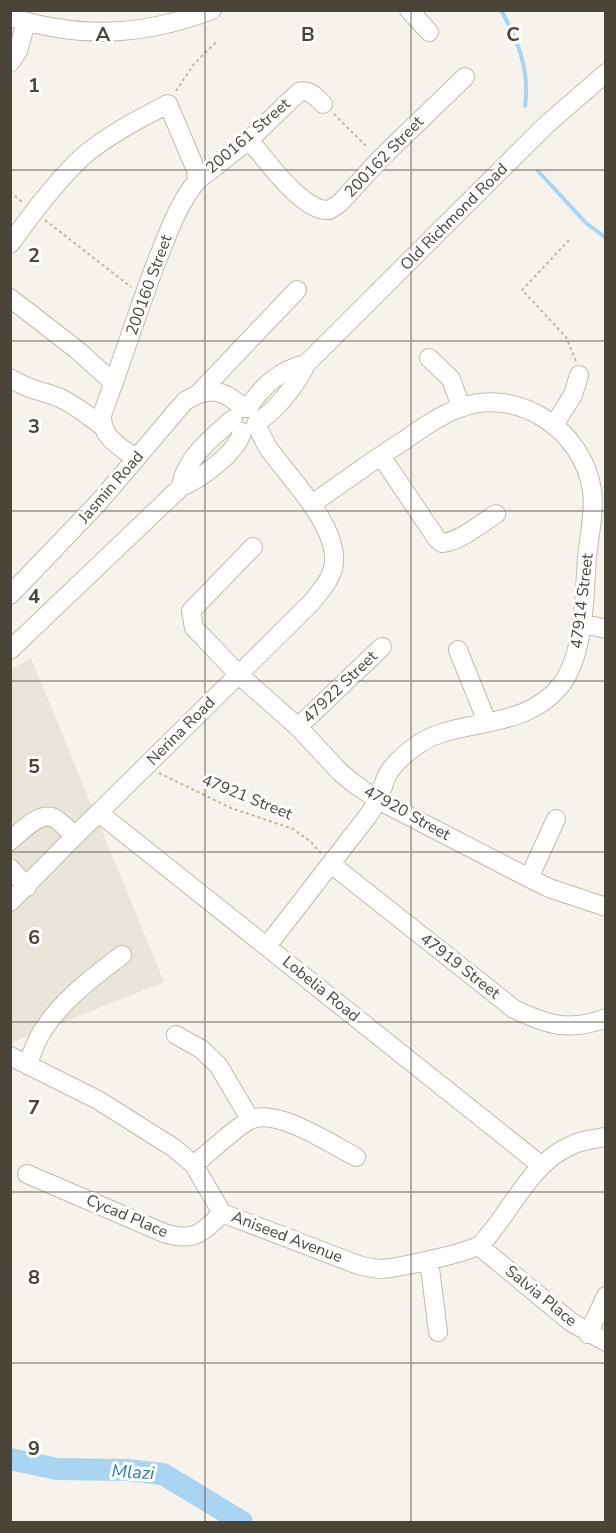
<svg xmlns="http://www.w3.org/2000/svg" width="616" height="1533" font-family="'Nunito Sans',sans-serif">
<rect width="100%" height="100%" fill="#f6f3ec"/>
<!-- residential -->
<path fill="#eae5da" d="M31,658L164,982L11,1043L10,670Z"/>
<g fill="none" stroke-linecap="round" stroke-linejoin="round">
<!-- stream -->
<path stroke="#a9d4f2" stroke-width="4" d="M501,10C518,41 530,70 525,106
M538,171L586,223L606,238"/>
<!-- river -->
<path stroke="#a9d4f2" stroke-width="22" d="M10,1459L57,1469L127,1470L163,1474L242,1522"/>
<!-- minor casing -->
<g stroke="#c2bbae" stroke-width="20">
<path id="minor" d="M409,10L429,32
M10,17C81,39 143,36 212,10
M10,63L18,51L26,22
M249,140C266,159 302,212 329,210L340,203L380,159L465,77
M197,181L249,140L299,92C310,89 316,97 323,104
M10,244C32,214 54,184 81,158C106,136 139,119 168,104L196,170L197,181C177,205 168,234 156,263C137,313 121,364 102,415C101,438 120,446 136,459
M10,298L76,349L114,383
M429,358L451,379L461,407
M10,378C28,390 40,390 58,397C74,404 87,415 101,425
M200,392L297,290
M248,408C261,387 281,369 306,364
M257,422C274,413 299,382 306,364L546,125L606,73
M554,425L573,395L579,375
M381,456L437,539L442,543C461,541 480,524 496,514
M181,487C184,460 212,437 233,419
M253,547L191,611L194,628L204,638L238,674L298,727L340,772L353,783L378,800L529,878L549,888L606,907
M10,595L99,502L185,401C210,386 222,389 244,408
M581,623L606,629
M10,650L181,487C200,479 237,453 242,432
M458,650L487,722
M298,727L382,647
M99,813L542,1166
M10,841C21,832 41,809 56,819C63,824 69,831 75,836
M331,864L514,1009C547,1025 570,1032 606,1018
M10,868L27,887
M529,878L556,819
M10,902L75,836L311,603C320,591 333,578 334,563C337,524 290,479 269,449C264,442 261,433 256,425
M267,946L367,817C370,812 374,808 377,802C385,787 382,777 397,762C409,750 425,738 442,733C484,720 531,723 561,685C585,653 584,597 587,558C589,536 595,512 592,490C583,430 517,386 460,408C440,415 422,428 405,440C373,460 342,483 312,504
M176,1035L201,1049L218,1065L250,1119
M10,1056L98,1100L174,1148L194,1165L222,1213L361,1266C367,1267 373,1268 379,1269C393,1269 473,1252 481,1244C511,1213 529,1164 570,1146C581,1140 593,1139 606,1137
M27,1065C31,1056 34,1047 38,1039C56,1004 92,978 122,955
M194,1165C211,1151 229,1133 248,1121C274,1105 332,1145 356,1157
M27,1174L164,1233C193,1242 202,1234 222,1213
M479,1246L571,1322L606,1342
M429,1260L438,1332
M588,1334L606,1296"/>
</g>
<!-- path -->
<path stroke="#c4b79f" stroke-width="2" stroke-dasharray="3 3" stroke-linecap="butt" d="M176,91L194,64L218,40
M334,114L368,148
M10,192L22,202
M45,220L131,287
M569,240L522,290L566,337L576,361
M159,773L231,808L293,829L310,841L321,853"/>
<!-- minor -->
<use href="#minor" stroke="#fff" stroke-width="18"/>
</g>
<!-- grid -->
<path fill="none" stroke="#4b4439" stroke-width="1.5" stroke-opacity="0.55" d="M205,10V1522M411,10V1522M10,170H606M10,341H606M10,511H606M10,681H606M10,852H606M10,1022H606M10,1192H606M10,1363H606"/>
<g text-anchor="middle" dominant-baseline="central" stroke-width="6" stroke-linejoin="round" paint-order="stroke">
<!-- street labels -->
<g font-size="16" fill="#4b4439" stroke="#fff">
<text transform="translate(248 136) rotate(-41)">200161 Street</text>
<text transform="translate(384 157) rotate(-46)">200162 Street</text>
<text transform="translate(454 217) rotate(-45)">Old Richmond Road</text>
<text transform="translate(149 285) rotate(-70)">200160 Street</text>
<text transform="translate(111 487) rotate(-49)">Jasmin Road</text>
<text transform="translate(582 601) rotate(-83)">47914 Street</text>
<text transform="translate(340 687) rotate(-44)">47922 Street</text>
<text transform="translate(181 731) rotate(-45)">Nerina Road</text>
<text transform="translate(247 797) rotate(22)">47921 Street</text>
<text transform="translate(407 813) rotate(29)">47920 Street</text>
<text transform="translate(460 966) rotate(38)">47919 Street</text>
<text transform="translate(321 989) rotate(39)">Lobelia Road</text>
<text transform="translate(127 1216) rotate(23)">Cycad Place</text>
<text transform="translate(287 1237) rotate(21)">Aniseed Avenue</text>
<text transform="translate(541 1296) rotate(39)">Salvia Place</text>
</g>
<!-- water labels -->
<g font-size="18" font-style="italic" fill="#2e7ab2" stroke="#fff">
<text transform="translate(133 1472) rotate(3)">Mlazi</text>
</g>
</g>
<g font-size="20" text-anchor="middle" font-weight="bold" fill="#4b4439" stroke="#fff" stroke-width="6" stroke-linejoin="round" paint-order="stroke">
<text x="103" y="41">A</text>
<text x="308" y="41">B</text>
<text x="513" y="41">C</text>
<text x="34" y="92">1</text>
<text x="34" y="262">2</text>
<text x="34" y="433">3</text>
<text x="34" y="603">4</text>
<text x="34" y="773">5</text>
<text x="34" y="944">6</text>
<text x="34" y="1114">7</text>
<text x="34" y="1284">8</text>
<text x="34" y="1455">9</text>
</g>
<!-- border -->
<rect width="616" height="1533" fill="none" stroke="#4b4439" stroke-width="24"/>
</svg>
